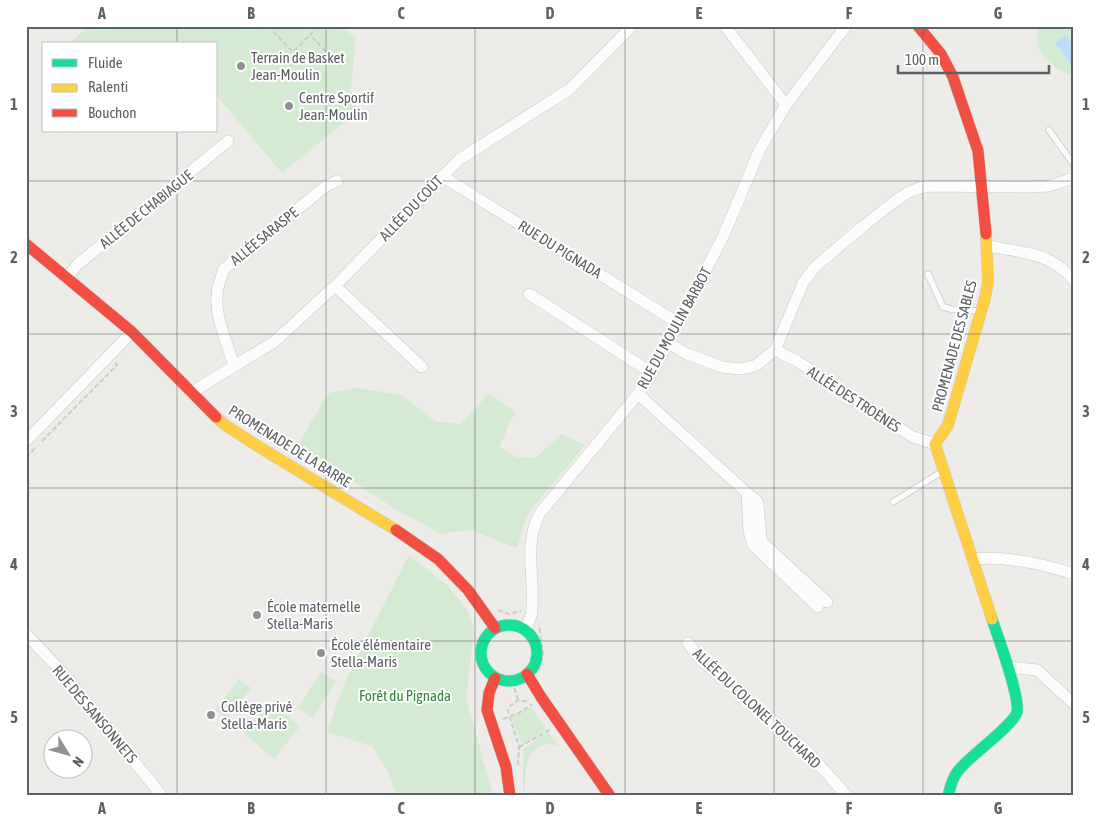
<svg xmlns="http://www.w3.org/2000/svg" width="1100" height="822" font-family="'Asap Condensed',sans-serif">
<rect width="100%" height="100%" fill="#edece8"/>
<!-- green -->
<path fill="#d5ead3" d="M88,26H341L356,38L350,98L355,114L282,173L216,95V44H69Z
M1038,26H1069L1074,33V77C1050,64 1033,57 1038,26Z
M358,388L402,395L435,421L461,424L489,393L516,413L509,423L500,447L516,457L535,458L562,434L585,445L531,510L523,525L517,548L470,530L441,534L395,509L299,445L309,425L329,393Z
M409,555L448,586L467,610L474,629L466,698L493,796H397L389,773L372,746L327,732L346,679Z
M321,672L336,682L313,718L298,708Z
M239,679L251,688L228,719L215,710Z
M270,702L300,726L274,759L244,734Z
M531,707L547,730L522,745L511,717Z
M548,732L559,746C550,743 544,743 536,749C521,762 528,779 523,795V749Z"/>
<!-- water -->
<path fill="#bbddf8" d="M1066,35L1074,46V62L1071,64L1055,43Z"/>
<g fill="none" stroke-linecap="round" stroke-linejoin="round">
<!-- lane casing -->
<g stroke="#cacaca" stroke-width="7">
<path id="lane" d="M1049,130L1074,165
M928,274L943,307L951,309L979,311
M893,502L943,471"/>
</g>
<!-- street casing -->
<g stroke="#cacaca" stroke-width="12">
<path id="street" d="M725,26L786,105
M442,176L678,323
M987,246C1020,252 1052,252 1074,281
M66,278L77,265L228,141
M335,286L422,367
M529,294L652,373
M668,343L687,354L722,367L740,369L755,366L775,350L803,283L815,267L862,227L894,202L907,193L919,188L931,186L1028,187L1049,186L1074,178
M775,350L797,361L913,437L935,444
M234,366C228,345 215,317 217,296C217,286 221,278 224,269L326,186L337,181
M191,393L234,366L274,342L335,286L451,168L460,159L570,89L632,26
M638,394L747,493L749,531L753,545L818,607
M26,441L132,332
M747,493L757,501L758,505L761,539L764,544L827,602
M973,559C1006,556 1043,564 1074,574
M526,630L532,612V606C534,573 524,543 540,513L638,394L652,373L723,237L760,149L786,105L846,26
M26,634L63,673L162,796
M688,643L700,659L806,750L847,796
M1008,667L1037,670L1074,704"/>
</g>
<!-- fast casing -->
<g stroke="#c9c9c8" stroke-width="12">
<path id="fast" d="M481 653a28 28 0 1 1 56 0a28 28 0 1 1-56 0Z
M948,796C950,788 952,778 958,771C968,757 1014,725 1017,712C1020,696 998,637 992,619"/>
</g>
<!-- slow casing -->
<g stroke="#c9c9c8" stroke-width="12">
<path id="slow" d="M986,234L988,282L985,298L948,425L935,444L992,619
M216,417L225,425L264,450L396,530"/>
</g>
<!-- jam casing -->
<g stroke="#c9c9c8" stroke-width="12">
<path id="jam" d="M918,26L941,54L953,77L978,151L986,234
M26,244L132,332L216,417
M396,530L438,559L468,590L495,628
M527,674L541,697L610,796
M495,678L489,693L487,710L506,767L510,796"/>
</g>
<!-- path -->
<path stroke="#c9cdcb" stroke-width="2" stroke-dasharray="5 2.5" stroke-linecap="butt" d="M268,26L293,52L310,35
M318,26L310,35L339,65
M42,441L117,365L115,363
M26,457L35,448
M498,610L509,614L521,611
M539,670L543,654L539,625
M512,681L518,700
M503,719L519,713L532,704
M519,747L550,730
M518,765L519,747L508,711L510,706L518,700L529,702"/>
<!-- lane -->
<use href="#lane" stroke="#fcfcfc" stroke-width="5.5"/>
<!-- street -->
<use href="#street" stroke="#fcfcfc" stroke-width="11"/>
<!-- fast -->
<use href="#fast" stroke="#16e098" stroke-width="11"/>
<!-- slow -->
<use href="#slow" stroke="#ffcf43" stroke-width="11"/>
<!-- jam -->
<use href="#jam" stroke="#f24e42" stroke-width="11"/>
</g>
<!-- grid -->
<path fill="none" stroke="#5d6066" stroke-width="1" stroke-opacity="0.55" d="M177,26V44M326,26V796M475,26V796M625,26V796M774,26V796M923,26V796M177,131V796M26,181H1074M26,334H1074M26,488H1074M26,641H1074"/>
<!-- markers -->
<g fill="#8f9194" stroke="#fff" stroke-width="2">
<circle cx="241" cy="66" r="5"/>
<circle cx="289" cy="106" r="5"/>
<circle cx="257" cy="615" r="5"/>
<circle cx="321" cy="653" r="5"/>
<circle cx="211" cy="715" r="5"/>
</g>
<g text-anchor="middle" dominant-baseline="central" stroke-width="4" stroke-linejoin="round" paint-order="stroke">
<!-- poi labels -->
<g font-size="15" fill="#5d6066" stroke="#fff" text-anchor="start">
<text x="251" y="57">Terrain de Basket<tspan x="251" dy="17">Jean-Moulin</tspan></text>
<text x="299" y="97">Centre Sportif<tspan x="299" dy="17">Jean-Moulin</tspan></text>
<text x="267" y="606">École maternelle<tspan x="267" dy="17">Stella-Maris</tspan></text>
<text x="331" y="644">École élémentaire<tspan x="331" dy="17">Stella-Maris</tspan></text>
<text x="221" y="706">Collège privé<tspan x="221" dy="17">Stella-Maris</tspan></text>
</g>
<!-- street labels -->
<g font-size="15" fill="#5d6066" stroke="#fff">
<text transform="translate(411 208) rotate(-46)">ALLÉE DU COÛT</text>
<text transform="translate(146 209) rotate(-39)">ALLÉE DE CHABIAGUE</text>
<text transform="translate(264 236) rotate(-39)">ALLÉE SARASPE</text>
<text transform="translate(560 249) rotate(32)">RUE DU PIGNADA</text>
<text transform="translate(674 328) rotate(-61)">RUE DU MOULIN BARBOT</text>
<text transform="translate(954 346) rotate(-75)">PROMENADE DES SABLES</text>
<text transform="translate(854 399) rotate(33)">ALLÉE DES TROÈNES</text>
<text transform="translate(290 446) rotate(32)">PROMENADE DE LA BARRE</text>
<text transform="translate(757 708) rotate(43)">ALLÉE DU COLONEL TOUCHARD</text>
<text transform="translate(95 714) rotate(50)">RUE DES SANSONNETS</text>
</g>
<!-- park labels -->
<g font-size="15" fill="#328739" stroke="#fff">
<text x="405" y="695">Forêt du Pignada</text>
</g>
</g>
<!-- border -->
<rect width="1100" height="822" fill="none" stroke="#ffffff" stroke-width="55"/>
<!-- legend -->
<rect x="42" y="42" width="175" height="90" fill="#ffffff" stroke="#bebfc2"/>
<rect x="52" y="59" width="25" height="8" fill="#16e098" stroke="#bebfc2"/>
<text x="88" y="68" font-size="15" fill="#5d6066">Fluide</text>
<rect x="52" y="84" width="25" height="8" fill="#ffcf43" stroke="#bebfc2"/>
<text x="88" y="92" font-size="15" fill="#5d6066">Ralenti</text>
<rect x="52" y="109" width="25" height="8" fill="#f24e42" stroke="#bebfc2"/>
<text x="88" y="118" font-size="15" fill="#5d6066">Bouchon</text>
<!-- north arrow -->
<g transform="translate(68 754) rotate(127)"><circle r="24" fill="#ffffff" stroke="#bebfc2"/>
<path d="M0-4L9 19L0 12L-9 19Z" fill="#8f9194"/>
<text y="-8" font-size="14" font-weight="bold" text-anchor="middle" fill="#5d6066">N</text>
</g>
<!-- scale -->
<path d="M898 65v8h151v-8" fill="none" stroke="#5d6066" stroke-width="2.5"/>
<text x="905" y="65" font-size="15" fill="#5d6066" stroke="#ffffff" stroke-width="4" paint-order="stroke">100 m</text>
<rect x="28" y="28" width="1044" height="766" fill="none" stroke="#5d6066" stroke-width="2"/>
<g font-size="16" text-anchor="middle" font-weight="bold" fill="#5d6066">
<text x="102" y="19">A</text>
<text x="251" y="19">B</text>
<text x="401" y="19">C</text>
<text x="550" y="19">D</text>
<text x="699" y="19">E</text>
<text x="849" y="19">F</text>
<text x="998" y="19">G</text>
<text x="14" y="110">1</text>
<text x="1086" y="110">1</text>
<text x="14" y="263">2</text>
<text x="1086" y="263">2</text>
<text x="14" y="417">3</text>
<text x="1086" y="417">3</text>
<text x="14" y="570">4</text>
<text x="1086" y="570">4</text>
<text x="14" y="723">5</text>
<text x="1086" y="723">5</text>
<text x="102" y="814">A</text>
<text x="251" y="814">B</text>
<text x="401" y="814">C</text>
<text x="550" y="814">D</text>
<text x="699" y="814">E</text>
<text x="849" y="814">F</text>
<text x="998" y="814">G</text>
</g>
</svg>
